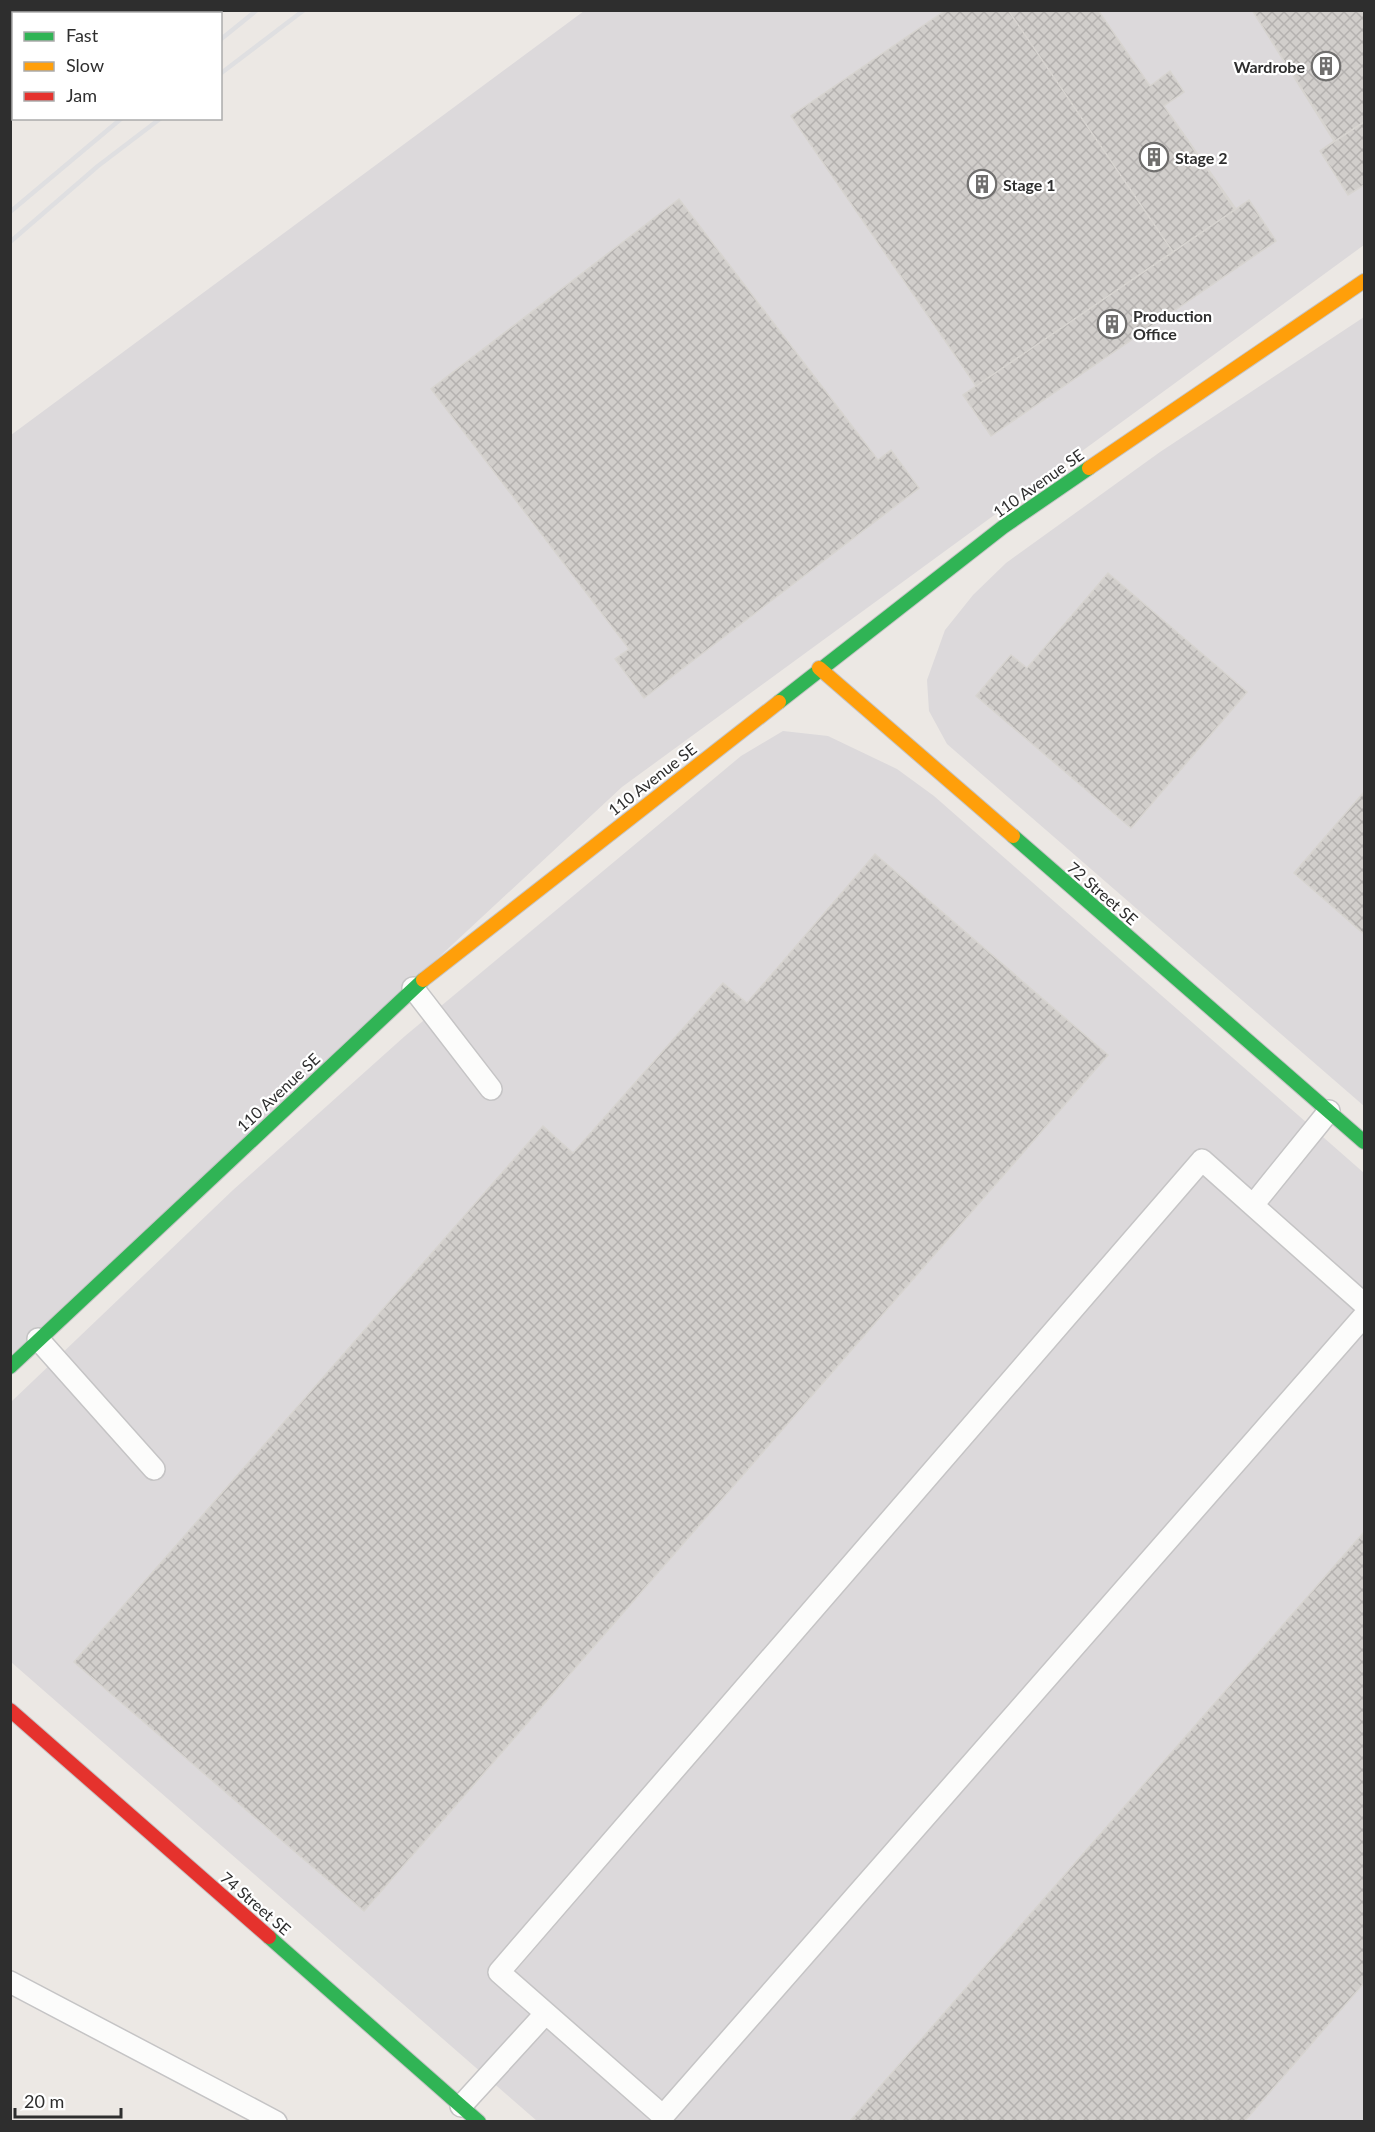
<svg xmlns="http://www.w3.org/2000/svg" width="1375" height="2132" font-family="Lato,sans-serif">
<defs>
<pattern id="building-cross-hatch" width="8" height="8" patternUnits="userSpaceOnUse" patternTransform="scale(1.5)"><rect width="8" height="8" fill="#d1cecb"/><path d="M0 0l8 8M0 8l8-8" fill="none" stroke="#b4b1af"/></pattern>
</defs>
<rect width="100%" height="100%" fill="#ece8e4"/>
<!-- industrial -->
<path fill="#dcd9db" d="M584,11H1364V245L622,787L11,1355V435Z
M1364,317V1106L947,744L929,711L927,680L945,630L973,595L1006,563L1160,452Z
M783,731L828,736L897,769L934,796L1364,1173V2121H537L11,1662V1402L233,1190L405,1036L741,756Z"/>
<!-- building -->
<path fill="url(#building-cross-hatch)" stroke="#d7d4d0" stroke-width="1.5" d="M946,10H1098L1150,86L1170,71L1184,92L1164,106L1235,210L1249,200L1276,241L991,436L963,395L976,386L791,116Z
M946,10H1008L1173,252L976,386L791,116Z
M1008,10H1098L1150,86L1170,71L1184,92L1164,106L1236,209L1173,252Z
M1252,10H1364V185L1348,195L1320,151L1334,141Z
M1252,10H1364V122L1335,141Z
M1364,122V185L1348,195L1320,151Z
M679,199L878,460L891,450L919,488L644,698L615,659L629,649L431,389Z
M1249,200L1276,241L991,436L963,395Z
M1108,573L1247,692L1131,828L976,696L1011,655L1027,668Z
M1364,792V934L1294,873Z
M875,854L1108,1055L364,1911L74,1662L543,1126L573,1153L723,983L747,1003Z
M1364,1532V1983L1244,2122H849Z"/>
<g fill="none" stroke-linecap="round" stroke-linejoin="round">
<!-- lane casing -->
<g stroke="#c5c4c5" stroke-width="24">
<path id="lane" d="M97,14L101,10
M10,81L14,79
M413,988L491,1089
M1253,1205L1329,1111
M1364,1304L1202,1160L499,1972L663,2116L1364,1316
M38,1339L154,1469
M10,1982L276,2122
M461,2106L545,2014"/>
</g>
<!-- fast casing -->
<g stroke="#c5c4c5" stroke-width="16">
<path id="fast" d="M779,702L1003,527L1089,468
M1013,836L1364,1142
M10,1367L423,980
M269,1937L479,2122"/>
</g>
<!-- slow casing -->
<g stroke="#c5c4c5" stroke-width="16">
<path id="slow" d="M1089,468L1364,281
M819,668L1013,836
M423,980L779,702"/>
</g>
<!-- jam casing -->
<g stroke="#c5c4c5" stroke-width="16">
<path id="jam" d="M10,1710L269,1937"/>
</g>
<!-- lane -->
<use href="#lane" stroke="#fcfcfb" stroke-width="21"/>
<!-- fast -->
<use href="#fast" stroke="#30b455" stroke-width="14"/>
<!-- slow -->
<use href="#slow" stroke="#ff9f0a" stroke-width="14"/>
<!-- jam -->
<use href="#jam" stroke="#e5322d" stroke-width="14"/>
<!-- rail -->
<path stroke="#dfdfe1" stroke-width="4.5" d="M220,40L257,10
M220,74L304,10
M10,212L122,118
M10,242L98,166L161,118"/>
</g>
<!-- icons -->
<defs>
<g id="building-ring" transform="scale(1.5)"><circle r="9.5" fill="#fff" stroke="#706f6e" stroke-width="1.5"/><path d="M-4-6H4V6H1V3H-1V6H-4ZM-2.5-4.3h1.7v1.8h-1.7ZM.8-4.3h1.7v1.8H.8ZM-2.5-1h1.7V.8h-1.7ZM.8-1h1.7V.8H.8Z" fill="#706f6e"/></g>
</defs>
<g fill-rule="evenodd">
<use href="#building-ring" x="1326" y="66"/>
<use href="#building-ring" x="1154" y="157"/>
<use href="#building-ring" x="982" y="184"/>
<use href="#building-ring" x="1112" y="324"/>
</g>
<g text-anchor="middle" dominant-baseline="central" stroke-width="4.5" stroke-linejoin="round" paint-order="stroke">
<!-- poi labels -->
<g font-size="16" font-weight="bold" fill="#2e2e2e" stroke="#fff" text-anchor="start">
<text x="1305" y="66" text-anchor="end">Wardrobe</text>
<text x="1175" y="157">Stage 2</text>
<text x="1003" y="184">Stage 1</text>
<text x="1133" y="315">Production<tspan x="1133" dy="18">Office</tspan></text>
</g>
<!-- street labels -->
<g font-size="16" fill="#2e2e2e" stroke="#fff">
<text transform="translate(1038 483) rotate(-35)">110 Avenue SE</text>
<text transform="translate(652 779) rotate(-38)">110 Avenue SE</text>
<text transform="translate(1103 893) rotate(41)">72 Street SE</text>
<text transform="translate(278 1092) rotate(-43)">110 Avenue SE</text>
<text transform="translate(256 1903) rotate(41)">74 Street SE</text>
</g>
</g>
<!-- border -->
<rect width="1375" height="2132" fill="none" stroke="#2e2e2e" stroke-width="24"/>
<!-- legend -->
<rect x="12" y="12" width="210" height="108" fill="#ffffff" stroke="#ababab" stroke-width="1.5"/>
<rect x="24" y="32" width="30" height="9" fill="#30b455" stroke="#ababab" stroke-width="1.5"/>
<text x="66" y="42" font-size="18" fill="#2e2e2e">Fast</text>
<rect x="24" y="62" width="30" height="9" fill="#ff9f0a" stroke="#ababab" stroke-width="1.5"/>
<text x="66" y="72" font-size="18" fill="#2e2e2e">Slow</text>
<rect x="24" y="92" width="30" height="9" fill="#e5322d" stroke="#ababab" stroke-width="1.5"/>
<text x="66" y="102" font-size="18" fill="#2e2e2e">Jam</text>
<!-- scale -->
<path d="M15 2108v9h106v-9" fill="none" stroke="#2e2e2e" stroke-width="3"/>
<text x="24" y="2108" font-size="18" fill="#2e2e2e" stroke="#ffffff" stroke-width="4.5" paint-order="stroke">20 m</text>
</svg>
